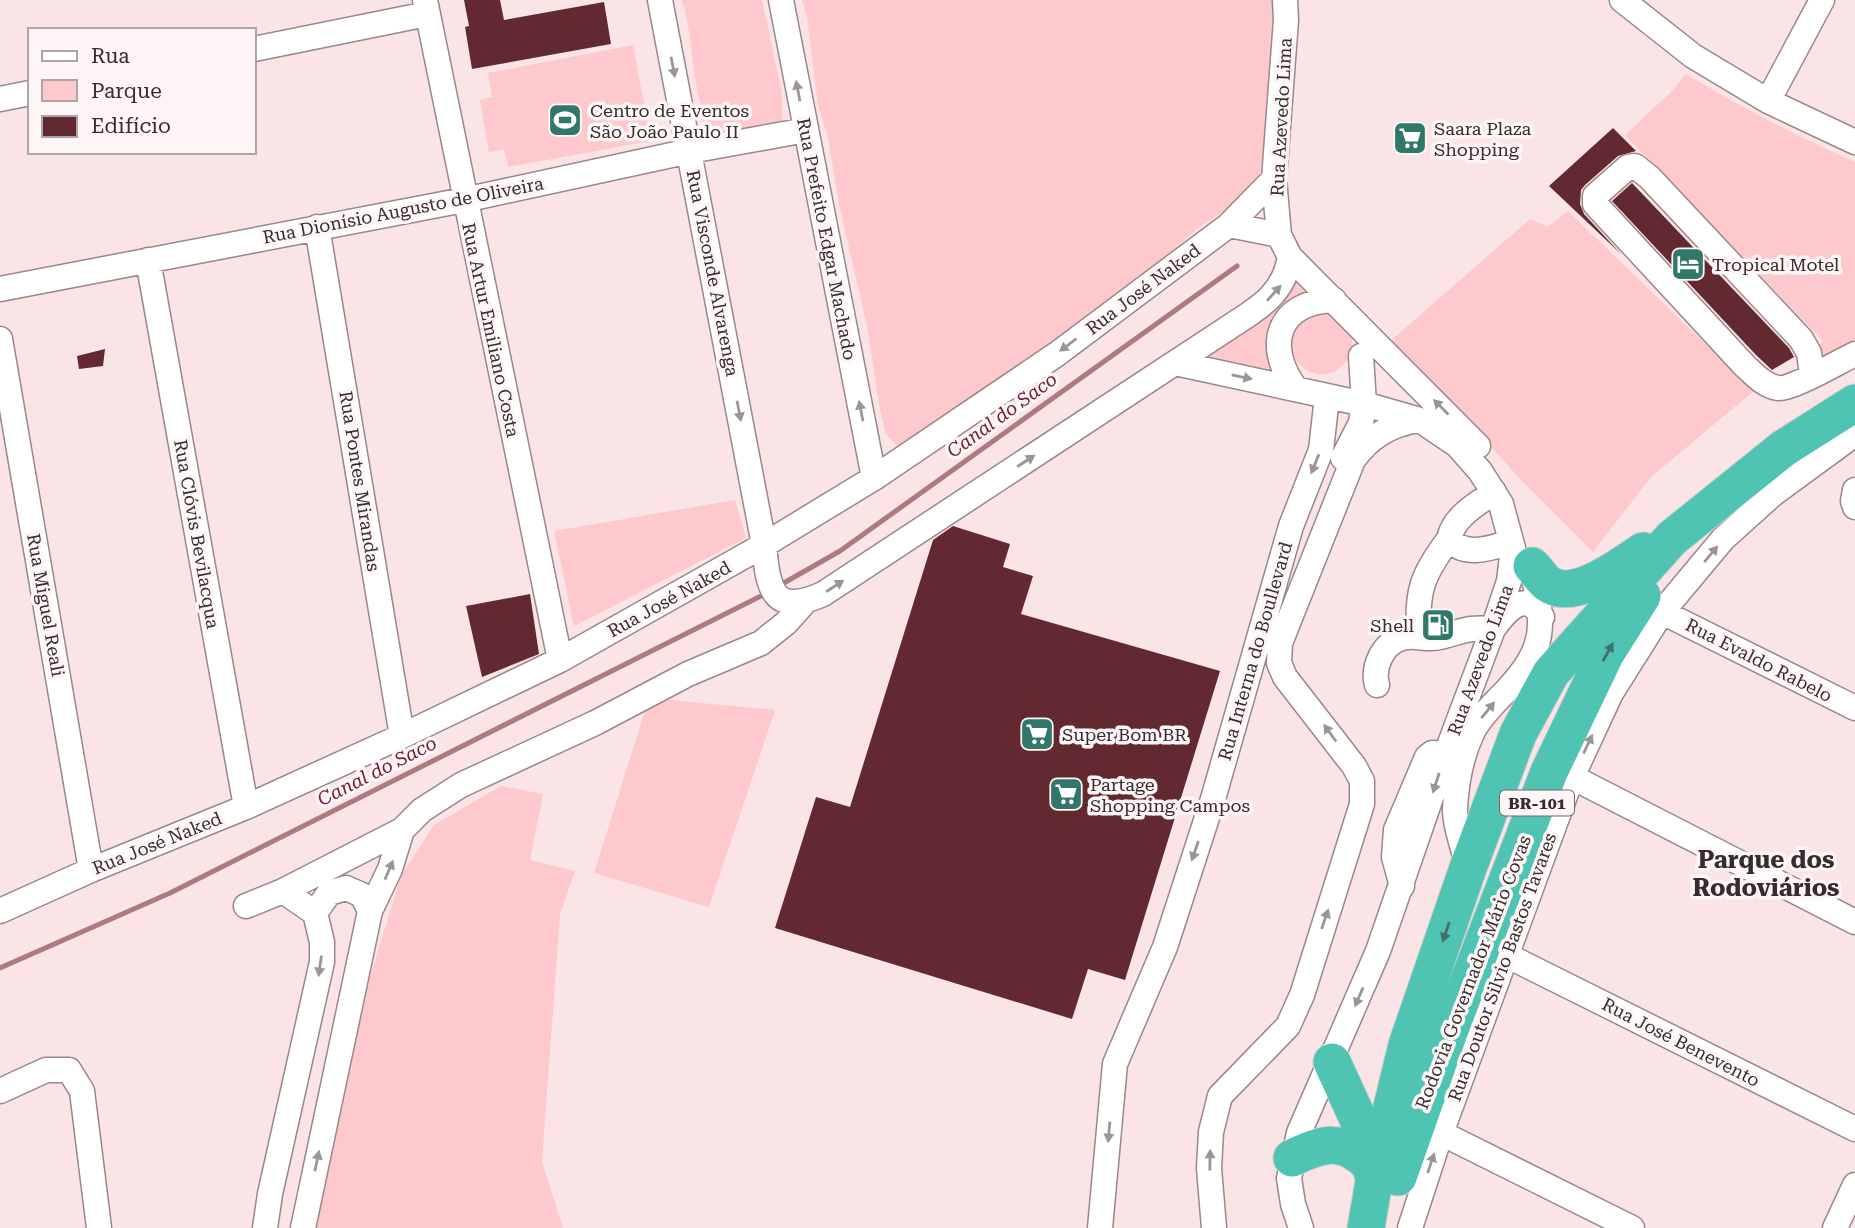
<svg xmlns="http://www.w3.org/2000/svg" width="1855" height="1228" font-family="'Roboto Serif',serif">
<rect width="100%" height="100%" fill="#fae4e5"/>
<!-- green -->
<path fill="#fec9cd" d="M682,0H762L782,93V121L718,135L708,132L703,127C703,112 699,102 697,88C691,59 691,29 682,0Z
M802,0H1272L1274,20L1266,133L1260,172L1252,186L1240,200L1196,230L1156,265L1008,377L897,446L886,434L880,410L867,326L839,204L828,138L818,105L807,18Z
M633,45L651,141L508,167L504,149L489,152L480,100L492,97L488,73Z
M1686,74C1740,107 1797,136 1855,162V340C1844,347 1832,357 1818,357L1814,349L1823,341L1625,135L1672,91Z
M1568,211L1754,391L1651,477L1593,552L1527,486L1454,407L1387,344L1530,219L1548,227Z
M1298,274L1316,292L1298,297L1277,378L1196,361L1285,299Z
M1329,311L1353,335L1351,357C1346,361 1340,369 1334,372C1312,381 1290,363 1290,341C1290,334 1295,326 1298,319Z
M735,500L746,538L574,626L554,531Z
M649,698L775,710L709,907L594,873Z
M501,786L543,794L530,860L575,871L560,914L542,1162L563,1228H316L325,1123L401,876L434,825Z"/>
<g fill="none" stroke-linecap="round" stroke-linejoin="round">
<!-- stream -->
<path stroke="#ad7a7e" stroke-width="5" d="M782,584L840,551L1237,266
M0,968L170,893L765,594"/>
</g>
<!-- building -->
<path fill="#632931" d="M464,0H500L504,20L604,2L611,44L472,69L465,27L469,26Z
M1613,128L1636,151L1618,156L1585,185L1581,190L1580,204L1584,214L1621,254L1549,186Z
M1632,183L1789,348L1794,357L1772,370L1756,355L1612,201Z
M105,349L103,366L79,369L77,356Z
M953,526L1010,544L1003,567L1033,576L1021,614L1220,671L1125,980L1088,969L1072,1019L775,928L816,797L850,807L933,540Z
M530,594L539,654L482,677L466,606Z"/>
<g fill="none" stroke-linecap="round" stroke-linejoin="round">
<!-- minor casing -->
<g stroke="#9a8788" stroke-width="27">
<path id="minor" d="M425,0L560,660
M660,0L764,545C768,588 772,617 823,594L1228,328C1258,308 1283,296 1290,257
M781,0L874,478
M1285,0L1286,20L1274,179L1279,235L1290,257L1478,446
M1622,0L1693,56L1768,101L1855,142
M254,49L427,14
M0,99L30,93
M1768,101L1822,0
M1229,225L1279,235
M317,227L402,736
M148,260L246,807
M0,289L464,200L690,151L806,130
M0,339L91,870
M1175,363L1364,404L1420,420L1457,445L1480,471L1501,504L1513,548L1509,581L1493,629L1446,754L1378,951L1299,1133L1289,1178L1293,1204L1301,1228
M1812,374L1809,353L1801,339L1649,177L1635,166L1628,167L1595,196V204L1745,366C1755,375 1764,386 1778,388C1791,390 1840,361 1855,354
M1296,389C1264,346 1277,302 1334,300
M1343,458L1361,423L1364,404L1361,356
M1855,490L1853,501L1855,507
M1494,492C1476,505 1454,516 1449,539C1465,558 1491,548 1511,542
M1662,612L1855,708
M1419,637C1416,591 1422,575 1449,539
M1377,685C1372,667 1383,643 1402,638C1415,634 1428,641 1440,637C1465,631 1466,627 1493,629C1506,611 1525,588 1542,617
M1572,777L1855,922
M1468,867C1464,849 1455,828 1455,810C1456,784 1462,754 1473,731C1481,716 1495,702 1507,690C1549,645 1543,623 1532,567
M1402,886L1394,857L1396,830L1427,757L1432,753L1446,754
M246,906L283,891L402,830L422,810L461,785L595,723L688,674L761,643L786,623L804,603
M0,911L91,870L246,807L402,736L560,660L764,545L874,478L1057,354L1229,225L1274,179
M315,913L329,893L346,888L362,895L370,911
M1506,955L1855,1129
M0,1091L46,1070H69L82,1091L99,1228
M1441,1133L1632,1228
M265,1228L270,1194L322,962V942L315,913L283,891
M303,1228L370,911L390,869L402,830
M1100,1228L1115,1064L1165,947L1213,799L1291,526L1321,450L1327,397
M1214,1228L1209,1168L1211,1132L1220,1096L1288,1026L1302,995L1362,804V781L1354,766L1285,677L1279,663L1280,643L1353,460C1370,436 1390,425 1418,420
M1410,1228L1441,1133L1572,777L1611,693L1662,612L1723,539L1773,494L1855,434
M1835,1228L1855,1185"/>
</g>
<!-- highway casing -->
<g stroke="#cfcdcd" stroke-width="39">
<path id="highway" d="M1532,566C1537,571 1541,578 1547,583C1573,603 1621,566 1643,551
M1332,1062L1364,1132L1373,1175
M1292,1158C1323,1143 1344,1137 1370,1165
M1398,1177L1449,1032L1549,772L1606,653L1642,596
M1366,1228L1374,1181L1407,1045L1468,868L1518,734L1551,673L1672,538L1784,448L1855,403"/>
</g>
<!-- minor -->
<use href="#minor" stroke="#fff" stroke-width="24"/>
<!-- highway -->
<use href="#highway" stroke="#4fc4b3" stroke-width="37"/>
</g>
<!-- one-way arrows -->
<defs><path id="oneway-solid" d="M-6-.8H1V-3.2L6.5 0L1 3.2V.8H-6Z" transform="scale(1.75)"/></defs>
<g fill="#9a9696">
<use href="#oneway-solid" transform="translate(673 67) rotate(79)"/>
<use href="#oneway-solid" transform="translate(798 91) rotate(-101)"/>
<use href="#oneway-solid" transform="translate(1274 293) rotate(-48)"/>
<use href="#oneway-solid" transform="translate(1068 345) rotate(143)"/>
<use href="#oneway-solid" transform="translate(1242 377) rotate(12)"/>
<use href="#oneway-solid" transform="translate(1441 407) rotate(-135)"/>
<use href="#oneway-solid" transform="translate(739 411) rotate(79)"/>
<use href="#oneway-solid" transform="translate(861 411) rotate(-101)"/>
<use href="#oneway-solid" transform="translate(1026 461) rotate(-33)"/>
<use href="#oneway-solid" transform="translate(1315 464) rotate(112)"/>
<use href="#oneway-solid" transform="translate(1711 554) rotate(-50)"/>
<use href="#oneway-solid" transform="translate(835 586) rotate(-33)"/>
<use href="#oneway-solid" transform="translate(1488 710) rotate(-51)"/>
<use href="#oneway-solid" transform="translate(1330 733) rotate(-126)"/>
<use href="#oneway-solid" transform="translate(1588 744) rotate(-65)"/>
<use href="#oneway-solid" transform="translate(1436 783) rotate(108)"/>
<use href="#oneway-solid" transform="translate(1195 851) rotate(109)"/>
<use href="#oneway-solid" transform="translate(389 870) rotate(-67)"/>
<use href="#oneway-solid" transform="translate(1325 919) rotate(-71)"/>
<use href="#oneway-solid" transform="translate(320 966) rotate(98)"/>
<use href="#oneway-solid" transform="translate(1359 997) rotate(113)"/>
<use href="#oneway-solid" transform="translate(1109 1132) rotate(95)"/>
<use href="#oneway-solid" transform="translate(1210 1160) rotate(-89)"/>
<use href="#oneway-solid" transform="translate(317 1161) rotate(-78)"/>
<use href="#oneway-solid" transform="translate(1431 1163) rotate(-71)"/>
</g>
<g fill="#417169">
<use href="#oneway-solid" transform="translate(1608 652) rotate(-61)"/>
<use href="#oneway-solid" transform="translate(1446 932) rotate(109)"/>
</g>
<!-- icons -->
<defs>
<g id="stadium-square" transform="scale(1.75)"><rect x="-9" y="-9" width="18" height="18" rx="4" fill="#31776c" stroke="#fef5f6"/><path d="M0-5a6.5 5 0 1 0 0 10a6.5 5 0 1 0 0-10ZM-3.5-1.8h7v3.6h-7Z" fill="#fff"/></g>
<g id="supermarket-square" transform="scale(1.75)"><rect x="-9" y="-9" width="18" height="18" rx="4" fill="#31776c" stroke="#fef5f6"/><path d="M-6-5.5h2.5l.6 2H6L4.5 2H-2.5L-4.4-4H-6ZM-1.5 3.2a1.3 1.3 0 1 0 .1 0ZM3 3.2a1.3 1.3 0 1 0 .1 0Z" fill="#fff"/></g>
<g id="hotel-square" transform="scale(1.75)"><rect x="-9" y="-9" width="18" height="18" rx="4" fill="#31776c" stroke="#fef5f6"/><path d="M-6-4.5h1.5V1H6V5H4.5V3h-9V5H-6ZM-4 0a1.8 1.8 0 1 1 3.6 0ZM.5 0V-2.5h3Q6-2.5 6 0Z" fill="#fff"/></g>
<g id="fuel-square" transform="scale(1.75)"><rect x="-9" y="-9" width="18" height="18" rx="4" fill="#31776c" stroke="#fef5f6"/><path d="M-5.5-6h7V0h2V4h1.3V-2.5L3-4.5l.8-.8L6-3V5H2.5V1h-1V6h-7ZM-4.2-4.7v3.2H.2V-4.7Z" fill="#fff"/></g>
</defs>
<g fill-rule="evenodd">
<use href="#stadium-square" x="565" y="120"/>
<use href="#supermarket-square" x="1410" y="138"/>
<use href="#hotel-square" x="1688" y="264"/>
<use href="#fuel-square" x="1438" y="625"/>
<use href="#supermarket-square" x="1037" y="734"/>
<use href="#supermarket-square" x="1066" y="794"/>
</g>
<g text-anchor="middle" dominant-baseline="central" stroke-width="7" stroke-linejoin="round" paint-order="stroke">
<!-- shield labels -->
<rect fill="#fef5f6" stroke="#716969" stroke-width="2" x="1500" y="790.5" width="74" height="25" rx="5"/>
<g font-size="16" font-weight="bold" fill="#352d2d">
<text x="1537" y="803">BR-101</text>
</g>
<!-- poi labels -->
<g font-size="18" fill="#352d2d" stroke="#fef5f6" text-anchor="start">
<text x="590" y="110">Centro de Eventos<tspan x="590" dy="21">São João Paulo II</tspan></text>
<text x="1434" y="128">Saara Plaza<tspan x="1434" dy="21">Shopping</tspan></text>
<text x="1712" y="264">Tropical Motel</text>
<text x="1414" y="625" text-anchor="end">Shell</text>
<text x="1062" y="734">Super Bom BR</text>
<text x="1090" y="784">Partage<tspan x="1090" dy="21">Shopping Campos</tspan></text>
</g>
<!-- street labels -->
<g font-size="18" fill="#352d2d" stroke="#fef5f6">
<text transform="translate(1281 117) rotate(-87)">Rua Azevedo Lima</text>
<text transform="translate(403 210) rotate(-11)">Rua Dionísio Augusto de Oliveira</text>
<text transform="translate(827 239) rotate(79)">Rua Prefeito Edgar Machado</text>
<text transform="translate(713 273) rotate(79)">Rua Visconde Alvarenga</text>
<text transform="translate(1143 289) rotate(-37)">Rua José Naked</text>
<text transform="translate(491 330) rotate(78)">Rua Artur Emiliano Costa</text>
<text transform="translate(360 481) rotate(81)">Rua Pontes Mirandas</text>
<text transform="translate(197 534) rotate(80)">Rua Clóvis Bevilacqua</text>
<text transform="translate(669 599) rotate(-29)">Rua José Naked</text>
<text transform="translate(46 605) rotate(80)">Rua Miguel Reali</text>
<text transform="translate(1255 651) rotate(-74)">Rua Interna do Boullevard</text>
<text transform="translate(1480 660) rotate(-70)">Rua Azevedo Lima</text>
<text transform="translate(1759 660) rotate(27)">Rua Evaldo Rabelo</text>
<text transform="translate(157 843) rotate(-22)">Rua José Naked</text>
<text transform="translate(1502 967) rotate(-70)">Rua Doutor Silvio Bastos Tavares</text>
<text transform="translate(1473 972) rotate(-69)">Rodovia Governador Mário Covas</text>
<text transform="translate(1681 1042) rotate(27)">Rua José Benevento</text>
</g>
<!-- water labels -->
<g font-size="19" font-style="italic" fill="#722030" stroke="#fef5f6">
<text transform="translate(1002 415) rotate(-36)">Canal do Saco</text>
<text transform="translate(377 771) rotate(-27)">Canal do Saco</text>
</g>
<!-- district labels -->
<g font-size="24" font-weight="bold" fill="#352d2d" stroke="#fef5f6">
<text x="1766" y="860">Parque dos<tspan x="1766" dy="28">Rodoviários</tspan></text>
</g>
</g>
<!-- legend -->
<rect x="28" y="28" width="228" height="126" fill="#fef5f6" stroke="#aea5a6" stroke-width="2"/>
<rect x="42" y="51" width="35" height="10" fill="#ffffff" stroke="#aea5a6" stroke-width="2"/>
<text x="91" y="63" font-size="21" fill="#352d2d">Rua</text>
<rect x="42" y="80" width="35" height="21" fill="#fec9cd" stroke="#aea5a6" stroke-width="2"/>
<text x="91" y="98" font-size="21" fill="#352d2d">Parque</text>
<rect x="42" y="116" width="35" height="21" fill="#632931" stroke="#aea5a6" stroke-width="2"/>
<text x="91" y="133" font-size="21" fill="#352d2d">Edifício</text>
</svg>
